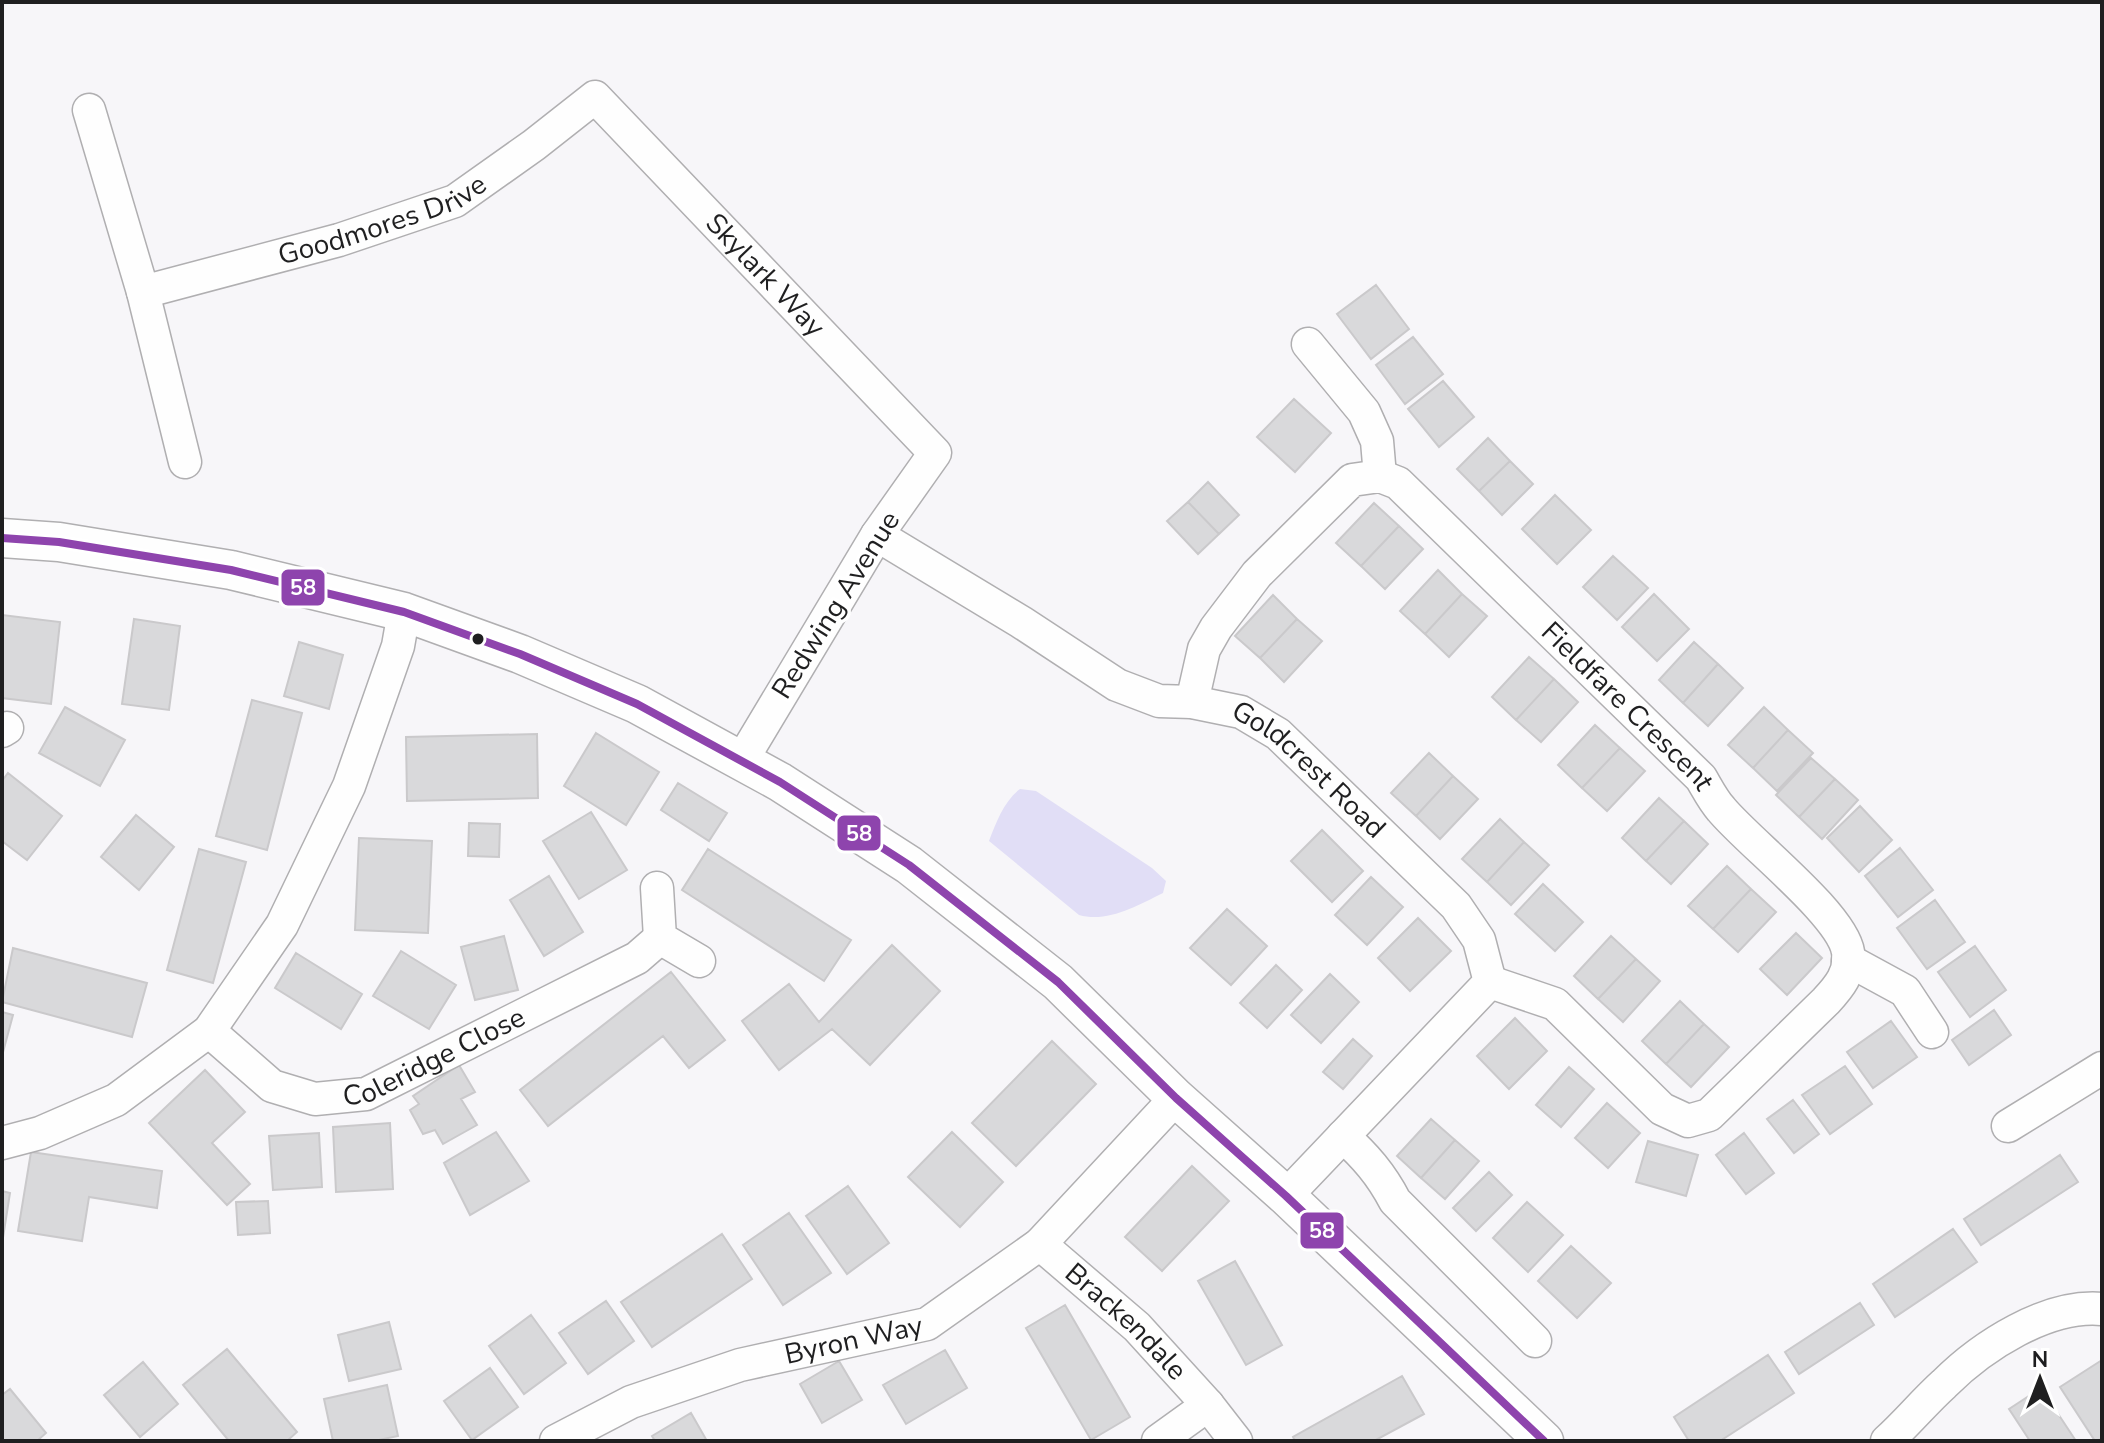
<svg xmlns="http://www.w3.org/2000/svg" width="2104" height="1443" font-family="'Nunito Sans',sans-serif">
<rect width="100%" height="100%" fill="#f7f6f9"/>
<!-- water -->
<path fill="#e1def6" d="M1020,789L1036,791L1152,868L1166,881L1163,893C1137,906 1107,923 1079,915L989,841C996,823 1004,801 1020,789Z"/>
<!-- building -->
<path fill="#d9d9db" stroke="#cac9cb" stroke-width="2" d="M1376,285L1409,329L1371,359L1337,314Z
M1413,337L1443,374L1405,404L1376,365Z
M1443,381L1474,417L1439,447L1408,409Z
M1294,399L1331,433L1295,472L1257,437Z
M1488,438L1510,461L1479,491L1457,469Z
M1510,461L1533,484L1502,515L1479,491Z
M1208,482L1239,515L1219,534L1188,502Z
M1555,495L1591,530L1557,564L1522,529Z
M1188,502L1219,534L1198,554L1167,521Z
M1374,503L1399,526L1361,566L1336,543Z
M1399,526L1423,549L1385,589L1361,566Z
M1613,556L1648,588L1617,620L1583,587Z
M1438,570L1462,594L1425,634L1400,611Z
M1462,594L1487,616L1449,657L1425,634Z
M1654,594L1689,629L1657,661L1622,627Z
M1273,595L1297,619L1260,658L1235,636Z
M2,615L60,622L51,704L2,698Z
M134,619L180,626L169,710L122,704Z
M1297,619L1322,641L1284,682L1260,658Z
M299,642L343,655L329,709L284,696Z
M1694,642L1718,664L1683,703L1659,680Z
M1529,657L1554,679L1516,720L1492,697Z
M1718,664L1743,688L1708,726L1683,703Z
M1554,679L1578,702L1541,742L1516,720Z
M252,700L302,713L267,850L216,836Z
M65,707L125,740L100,786L39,753Z
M1764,707L1788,730L1753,768L1728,745Z
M1595,725L1620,748L1582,788L1558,765Z
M1788,730L1813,753L1777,791L1753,768Z
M596,733L659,772L626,825L564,786Z
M537,734L538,798L407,801L406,737Z
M1620,748L1645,771L1607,811L1582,788Z
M1429,753L1453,776L1416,816L1391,793Z
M1811,758L1835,779L1799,817L1776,795Z
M8,773L62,816L27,860L2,841V781Z
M1453,776L1478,799L1440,839L1416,816Z
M1835,779L1858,800L1822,839L1799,817Z
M678,783L727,813L709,841L661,810Z
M1659,798L1684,821L1646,861L1622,838Z
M1860,806L1892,840L1859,872L1827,838Z
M591,812L627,870L579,899L543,841Z
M136,815L174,847L139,890L101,857Z
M1500,819L1524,842L1487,882L1462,859Z
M1684,821L1708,844L1671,884L1646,861Z
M469,823L500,824L499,857L468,856Z
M1322,830L1363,871L1332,902L1291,861Z
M359,838L432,841L428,933L355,930Z
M1524,842L1549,865L1511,905L1487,882Z
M1900,848L1933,890L1898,917L1865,876Z
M199,849L246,862L213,983L167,970Z
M708,849L851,940L824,981L682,890Z
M1727,866L1751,889L1713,929L1688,906Z
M549,876L583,932L544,956L510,900Z
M1371,877L1403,907L1367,945L1335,915Z
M1543,884L1583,922L1555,951L1515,914Z
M1751,889L1776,912L1738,952L1713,929Z
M1935,900L1965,942L1927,969L1897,928Z
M1227,909L1267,946L1231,985L1190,948Z
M1418,918L1451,951L1410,991L1378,958Z
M1796,933L1822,958L1787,995L1760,969Z
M504,936L518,990L475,1000L461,947Z
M1611,936L1636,959L1598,999L1574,976Z
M892,945L940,991L870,1065L832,1029L779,1070L742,1021L789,984L819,1022Z
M1975,946L2006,990L1970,1017L1938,972Z
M13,948L147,983L132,1037L2,1002Z
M401,951L456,985L429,1029L373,996Z
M296,953L362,994L341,1029L275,988Z
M1636,959L1660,981L1623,1022L1598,999Z
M1276,965L1302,990L1267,1028L1240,1003Z
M671,972L725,1040L689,1068L663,1036L548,1126L520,1090Z
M1330,974L1359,1002L1321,1043L1291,1015Z
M1680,1001L1704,1024L1666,1064L1642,1041Z
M1994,1010L2011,1035L1969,1065L1952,1040Z
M2,1012L13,1015L2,1056Z
M1515,1018L1547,1051L1509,1089L1477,1056Z
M1891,1021L1917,1057L1873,1088L1847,1052Z
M1704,1024L1729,1047L1691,1087L1666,1064Z
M1353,1039L1372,1056L1343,1089L1323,1072Z
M1052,1041L1096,1084L1016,1166L972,1123Z
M459,1065L475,1092L461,1099L477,1125L443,1144L435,1130L423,1134L410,1110L419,1104L413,1096Z
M1845,1066L1872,1104L1830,1134L1802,1095Z
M1569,1067L1594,1089L1561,1127L1536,1105Z
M205,1070L245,1112L212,1143L250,1184L227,1205L149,1123Z
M1793,1100L1819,1134L1794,1153L1767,1119Z
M1607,1103L1640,1133L1608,1168L1575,1138Z
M1431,1119L1455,1140L1421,1178L1397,1156Z
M390,1123L393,1189L336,1192L333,1127Z
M496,1132L529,1181L470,1215L444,1163Z
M952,1132L1003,1182L960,1227L908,1177Z
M319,1133L322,1187L273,1190L269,1136Z
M1744,1133L1774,1173L1746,1194L1716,1155Z
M1455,1140L1479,1161L1445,1199L1421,1178Z
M1648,1141L1698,1155L1686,1196L1636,1182Z
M31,1152L162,1171L157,1208L89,1197L82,1241L18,1231Z
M2060,1155L2078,1182L1981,1245L1964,1219Z
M1192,1166L1229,1201L1162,1271L1125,1237Z
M1489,1172L1512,1195L1476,1231L1453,1208Z
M848,1186L889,1243L847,1274L806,1216Z
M2,1191L10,1193L2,1244Z
M268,1201L270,1233L238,1235L236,1202Z
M1527,1202L1563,1235L1528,1272L1493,1238Z
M789,1213L831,1273L783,1305L743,1245Z
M1953,1229L1977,1262L1895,1317L1873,1284Z
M722,1234L752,1279L652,1347L621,1302Z
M1571,1246L1611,1283L1577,1318L1538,1281Z
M1235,1261L1282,1345L1246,1365L1198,1281Z
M606,1301L634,1341L588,1374L559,1333Z
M1860,1303L1874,1325L1799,1374L1785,1352Z
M1065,1305L1130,1417L1091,1440L1026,1328Z
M531,1315L566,1363L524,1394L489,1346Z
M389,1322L401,1369L349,1381L338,1335Z
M227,1349L297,1432L287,1441H229L183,1385Z
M945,1350L967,1388L906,1424L883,1385Z
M1768,1355L1794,1393L1720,1441H1689L1674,1417Z
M2102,1360V1439L2095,1441L2060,1387Z
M839,1361L862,1400L822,1423L800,1384Z
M143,1362L178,1404L140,1437L104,1395Z
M490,1368L518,1407L472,1440L444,1401Z
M1402,1376L1424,1414L1374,1441H1295L1293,1437Z
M387,1385L398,1436L374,1441H333L324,1399Z
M2041,1388L2076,1441H2030L2009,1409Z
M10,1389L46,1433L37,1441H2V1395Z
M691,1413L707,1441H655L652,1436Z"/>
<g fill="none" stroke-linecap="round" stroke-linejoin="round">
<!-- minor casing -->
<g stroke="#b0afb1" stroke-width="35">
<g id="minor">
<path d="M89,110L143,292L185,462"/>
<path id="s1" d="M143,292L339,240L455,201L534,145L595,97L935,453L877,535L742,760"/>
<path d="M1308,344L1364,412L1377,441L1380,476"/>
<path id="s2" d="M877,535L1021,622L1117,685L1159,701L1192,702L1241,712L1278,734L1456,906L1479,940L1490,982L1286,1196"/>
<path id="s3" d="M1192,702L1204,649L1216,628L1257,574L1352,480L1380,476L1398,483L1701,778C1707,788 1713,800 1721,809C1748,842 1842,914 1848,952C1851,973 1839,987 1826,1001L1709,1115L1688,1121L1662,1109L1555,1004L1490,982"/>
<path d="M2,731L7,728"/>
<path d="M657,888L660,938L699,961"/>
<path d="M1848,960L1905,991L1932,1032"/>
<path id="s4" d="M209,1031L272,1086L315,1099L366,1094L637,958L660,938"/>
<path d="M2008,1126L2102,1068"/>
<path d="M1343,1136C1365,1156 1381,1174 1395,1201L1535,1341"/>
<path d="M2,1143L40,1133L116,1100L209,1031L282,925L349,786L398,646L404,612"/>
<path id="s5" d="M1040,1244L1137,1327L1208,1405L1236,1441"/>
<path id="s6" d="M556,1441L631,1402L740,1365L927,1324L1040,1244L1176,1098"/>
<path d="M1158,1441L1208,1405"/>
<path d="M1887,1441C1907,1423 1924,1402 1944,1384C1982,1346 2047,1304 2102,1309"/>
</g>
</g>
<!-- tertiary casing -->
<g stroke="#b0afb1" stroke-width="41">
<path id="tertiary" d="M2,538L59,542L231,570L404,612L520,654L637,704L780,782L909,865L1058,982L1176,1098L1286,1196L1544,1441"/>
</g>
<!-- minor -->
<use href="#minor" stroke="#fefefe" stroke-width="32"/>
<!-- tertiary -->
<use href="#tertiary" stroke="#fefefe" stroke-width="38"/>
<!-- bus-1 casing -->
<g stroke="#fff" stroke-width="14">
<path id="bus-1" d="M2,538L59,542L231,570L404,612L520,654L637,704L780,782L909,865L1058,982L1176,1098L1286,1196L1544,1441"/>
</g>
<!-- bus-1 -->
<use href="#bus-1" stroke="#8e44ad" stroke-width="8"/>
</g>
<!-- markers -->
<circle fill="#1f1f20" stroke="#fff" stroke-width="3" cx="478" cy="639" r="7"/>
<g text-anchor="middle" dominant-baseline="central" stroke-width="7" stroke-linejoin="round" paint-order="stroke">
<!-- street labels -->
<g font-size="28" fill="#1f1f20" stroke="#fff">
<text stroke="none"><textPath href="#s1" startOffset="250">Goodmores Drive</textPath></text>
<text stroke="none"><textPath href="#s1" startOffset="746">Skylark Way</textPath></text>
<text transform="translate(836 605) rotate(-58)">Redwing Avenue</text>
<text stroke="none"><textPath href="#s3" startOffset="648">Fieldfare Crescent</textPath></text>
<text stroke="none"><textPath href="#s2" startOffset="500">Goldcrest Road</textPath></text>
<text stroke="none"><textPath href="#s4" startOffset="256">Coleridge Close</textPath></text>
<text stroke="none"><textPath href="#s5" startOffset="116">Brackendale</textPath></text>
<text stroke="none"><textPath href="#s6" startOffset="316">Byron Way</textPath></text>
</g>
</g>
<g stroke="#fff" stroke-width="3">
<rect x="280" y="568" width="46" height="39" rx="8" fill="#8e44ad"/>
<rect x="836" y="814" width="46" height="38" rx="8" fill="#8e44ad"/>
<rect x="1299" y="1211" width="46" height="39" rx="8" fill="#8e44ad"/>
</g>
<g font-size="22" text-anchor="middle" font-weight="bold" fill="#fff">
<text x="303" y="595">58</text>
<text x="859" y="841">58</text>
<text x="1322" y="1238">58</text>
</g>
<!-- border -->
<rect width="2104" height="1443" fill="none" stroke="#1f1f20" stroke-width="8"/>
<!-- north arrow -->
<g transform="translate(2040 1379)" stroke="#ffffff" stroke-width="6" paint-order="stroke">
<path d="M0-6L14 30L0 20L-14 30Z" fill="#1f1f20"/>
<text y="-12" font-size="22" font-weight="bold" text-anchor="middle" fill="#1f1f20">N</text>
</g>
</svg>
